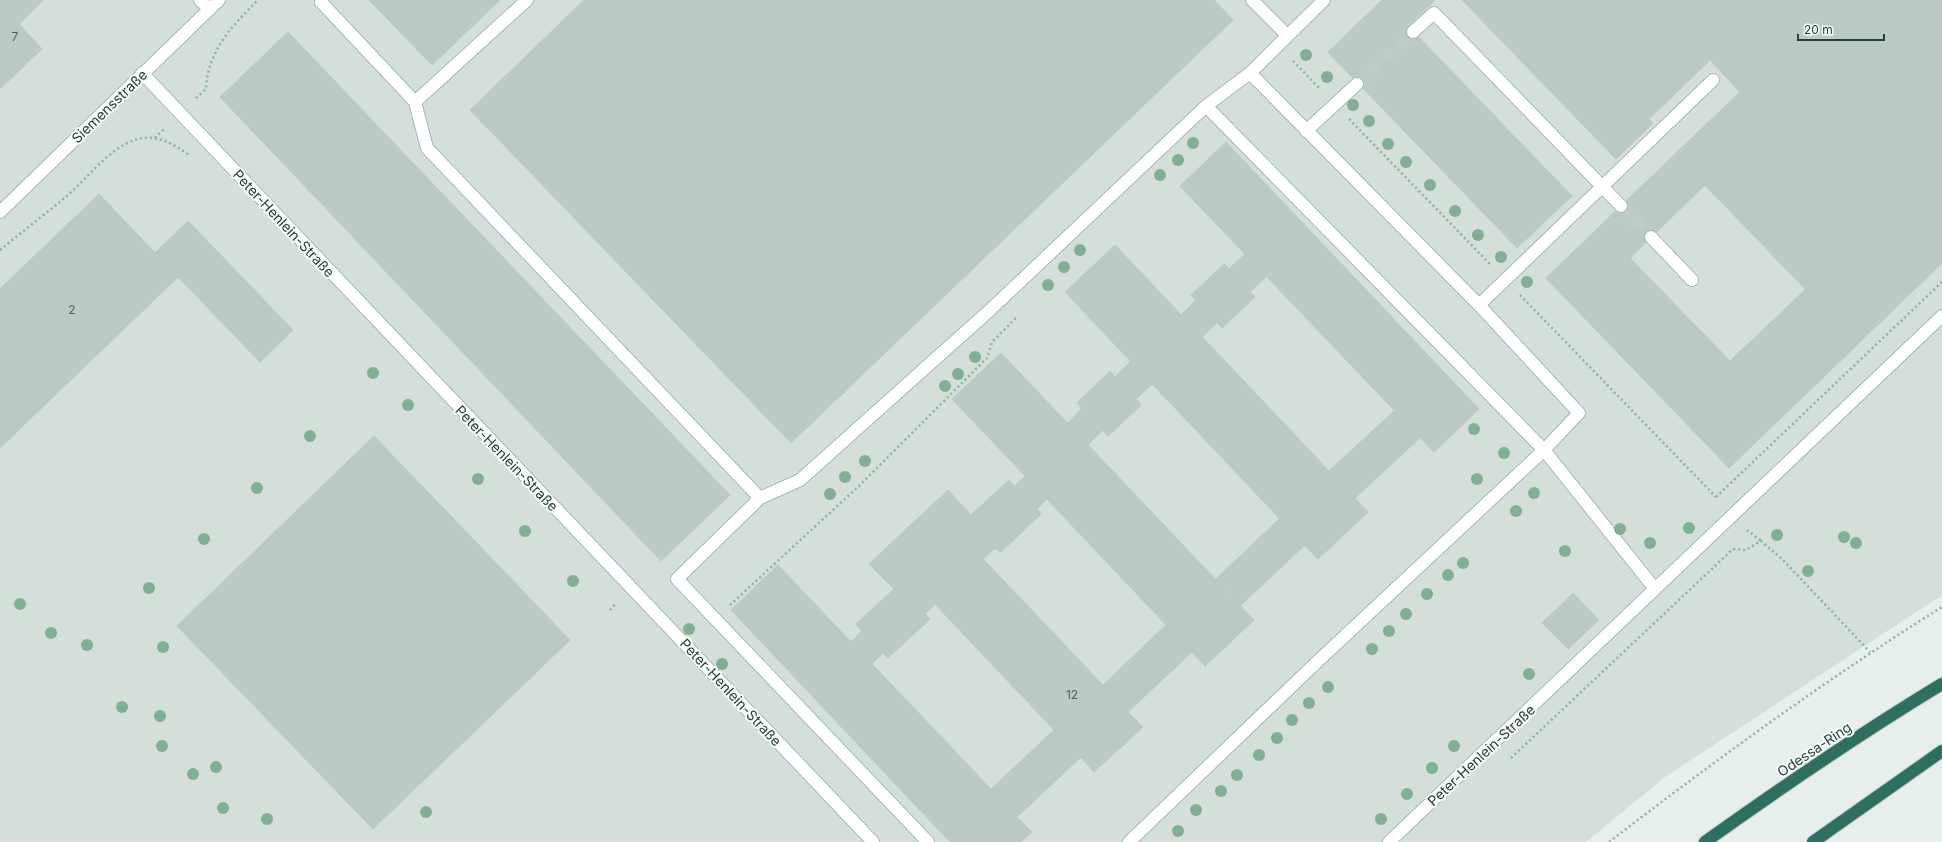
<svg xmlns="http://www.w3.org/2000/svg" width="1942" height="842" font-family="Inter,sans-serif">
<rect width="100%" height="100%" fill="#e6efeb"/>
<!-- built -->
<path fill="#d4dfda" d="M0,0H1942V595L1665,777L1586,842H0Z"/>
<!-- building -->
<path fill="#bbcac4" stroke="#b8c9c2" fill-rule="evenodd" d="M0,0H43L19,24L42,49L0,89Z
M369,0H500L432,65Z
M584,0H1214L1233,20L791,443L470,110Z
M1382,0H1435L1408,26L1572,196L1517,248L1328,52Z
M1462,0H1942V263L1858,344L1675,154L1740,92L1710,60L1649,119L1653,123L1616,159Z
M288,32L730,495L661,561L220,97Z
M1226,142L1479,409L1434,452L1180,186Z
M1675,154L1705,185L1630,258L1730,361L1806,289L1858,344L1729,468L1546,278Z
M99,194L155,253L188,221L293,330L260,362L178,277L0,448V289Z
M1115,245L1368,512L1318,559L1065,292Z
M1245,254L1266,277L1250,292L1255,297L1222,328L1217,323L1202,337L1181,315L1196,300L1191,295L1224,264L1229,269Z
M1001,353L1254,620L1205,666L1192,652L1128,712L1143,727L1094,772L1081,757L1017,817L1032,832L1021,842H950L731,610L778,565L851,642L862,631L856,624L894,589L869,564L948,490L971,515L1009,480L1015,486L1025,476L952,399ZM1047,499L1166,625L1103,685L983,559L995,548L1000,553L1041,514L1037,509ZM935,604L1054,730L991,789L872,664L883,653L888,658L930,619L925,614Z
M1131,361L1152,384L1136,399L1141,405L1108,436L1103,430L1088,445L1068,423L1082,408L1077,403L1110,371L1115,377Z
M1394,411L1420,438L1355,498L1329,471Z
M374,436L570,640L373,829L177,626Z
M1280,518L1305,545L1241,605L1216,579Z
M1573,593L1599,620L1568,649L1542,623Z"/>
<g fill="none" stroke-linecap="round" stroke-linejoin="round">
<!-- minor-tunnel -->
<path stroke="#bfccc8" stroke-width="12" stroke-dasharray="12 6" stroke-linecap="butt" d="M1357,84L1413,32
M1621,206L1651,237"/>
<!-- minor casing -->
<g stroke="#a8b8b2" stroke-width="14">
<path id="minor" d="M200,0L209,9
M527,0L415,102L427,148L760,498
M1252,0L1287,35
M321,2L415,102
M1413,32L1434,13L1621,206
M142,73L873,842
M1206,106L1544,450L1655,589
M1306,131L1357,84
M0,212L219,0
M1651,237L1692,280
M1479,305L1713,80
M928,842L677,579L760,498L800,480L990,310L1206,106L1250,73L1324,0
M1129,842L1318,661L1544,450L1579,413L1479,305L1250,73
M1389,842L1942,316"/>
</g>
<!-- highway casing -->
<g stroke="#c2cac8" stroke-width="14">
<path id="highway" d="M1705,842C1782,787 1861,733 1942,684
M1813,842L1942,751"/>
</g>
<!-- path -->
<path stroke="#86b3a5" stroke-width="2.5" stroke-dasharray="2 3" stroke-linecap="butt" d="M1293,61L1320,89
M196,98L206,89C208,50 232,26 258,0
M1349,119L1490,264
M155,138L165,128
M0,250C22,232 45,214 67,196C87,178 110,148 135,140C156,133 173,144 189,155
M1520,295L1716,497
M1716,497L1942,282
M1747,530L1761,541
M730,605L859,486L987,358L992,342L1017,317
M610,610L616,603
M1511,758L1733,549L1746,550L1761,541L1782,559L1870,652
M1609,842C1717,759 1827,679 1942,607"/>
<!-- minor -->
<use href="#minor" stroke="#fff" stroke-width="12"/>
<!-- highway -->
<use href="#highway" stroke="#2f6f62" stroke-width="12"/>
</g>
<!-- trees -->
<g fill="#80af93">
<circle cx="1306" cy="55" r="6"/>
<circle cx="1327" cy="77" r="6"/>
<circle cx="1353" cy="105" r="6"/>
<circle cx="1369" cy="121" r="6"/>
<circle cx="1193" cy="143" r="6"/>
<circle cx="1388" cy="144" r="6"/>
<circle cx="1178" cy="160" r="6"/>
<circle cx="1406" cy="162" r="6"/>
<circle cx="1160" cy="175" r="6"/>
<circle cx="1430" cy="185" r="6"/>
<circle cx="1455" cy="211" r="6"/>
<circle cx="1478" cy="235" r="6"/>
<circle cx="1080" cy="250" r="6"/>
<circle cx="1501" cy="257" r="6"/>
<circle cx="1064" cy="267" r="6"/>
<circle cx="1527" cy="282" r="6"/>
<circle cx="1048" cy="285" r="6"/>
<circle cx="975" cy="357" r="6"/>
<circle cx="373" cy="373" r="6"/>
<circle cx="958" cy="374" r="6"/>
<circle cx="945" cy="386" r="6"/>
<circle cx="408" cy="405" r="6"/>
<circle cx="1474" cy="429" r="6"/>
<circle cx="310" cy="436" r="6"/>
<circle cx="1504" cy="453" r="6"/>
<circle cx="865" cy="461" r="6"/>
<circle cx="845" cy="477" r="6"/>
<circle cx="478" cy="479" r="6"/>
<circle cx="1477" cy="479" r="6"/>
<circle cx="257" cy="488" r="6"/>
<circle cx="1534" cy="493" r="6"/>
<circle cx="830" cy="494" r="6"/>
<circle cx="1516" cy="511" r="6"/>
<circle cx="1689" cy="528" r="6"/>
<circle cx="1620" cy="529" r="6"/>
<circle cx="525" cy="531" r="6"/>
<circle cx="1777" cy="535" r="6"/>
<circle cx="1844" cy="537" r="6"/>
<circle cx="204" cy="539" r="6"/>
<circle cx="1650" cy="543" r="6"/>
<circle cx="1856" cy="543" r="6"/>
<circle cx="1565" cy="551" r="6"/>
<circle cx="1463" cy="563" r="6"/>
<circle cx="1808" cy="571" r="6"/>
<circle cx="1448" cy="575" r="6"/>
<circle cx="573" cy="581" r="6"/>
<circle cx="149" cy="588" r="6"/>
<circle cx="1427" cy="594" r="6"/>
<circle cx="20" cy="604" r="6"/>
<circle cx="1406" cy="614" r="6"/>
<circle cx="689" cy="629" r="6"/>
<circle cx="1389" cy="631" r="6"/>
<circle cx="51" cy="633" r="6"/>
<circle cx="87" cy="645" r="6"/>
<circle cx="163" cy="647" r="6"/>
<circle cx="1372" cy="649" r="6"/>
<circle cx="722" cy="664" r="6"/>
<circle cx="1529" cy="674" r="6"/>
<circle cx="1328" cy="687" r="6"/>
<circle cx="1309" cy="703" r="6"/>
<circle cx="122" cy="707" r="6"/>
<circle cx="160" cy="716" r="6"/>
<circle cx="1292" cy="720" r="6"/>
<circle cx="1277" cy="738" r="6"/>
<circle cx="162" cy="746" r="6"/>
<circle cx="1454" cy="746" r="6"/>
<circle cx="1259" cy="755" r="6"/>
<circle cx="216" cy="767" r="6"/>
<circle cx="1432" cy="768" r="6"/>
<circle cx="193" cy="774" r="6"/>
<circle cx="1237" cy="775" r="6"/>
<circle cx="1221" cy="791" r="6"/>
<circle cx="1407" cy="794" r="6"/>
<circle cx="223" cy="808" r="6"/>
<circle cx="1196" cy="810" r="6"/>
<circle cx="426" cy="812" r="6"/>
<circle cx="267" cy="819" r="6"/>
<circle cx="1381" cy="819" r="6"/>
<circle cx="1178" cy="831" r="6"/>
</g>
<g text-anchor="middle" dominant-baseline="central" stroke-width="4" stroke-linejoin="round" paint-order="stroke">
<!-- number labels -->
<g font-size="12" fill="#4a645c">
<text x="15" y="36">7</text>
<text x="72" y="309">2</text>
<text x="1072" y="694">12</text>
</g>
<!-- street labels -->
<g font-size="14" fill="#24423a" stroke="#f7fbf9">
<text transform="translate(109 106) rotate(-44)">Siemensstraße</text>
<text transform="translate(284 223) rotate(47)">Peter-Henlein-Straße</text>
<text transform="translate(507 458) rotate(46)">Peter-Henlein-Straße</text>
<text transform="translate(731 692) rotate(47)">Peter-Henlein-Straße</text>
<text transform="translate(1814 749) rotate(-34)">Odessa-Ring</text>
<text transform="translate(1481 755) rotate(-43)">Peter-Henlein-Straße</text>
</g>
</g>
<!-- scale -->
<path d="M1798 34v6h86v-6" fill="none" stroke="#24423a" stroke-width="2"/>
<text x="1804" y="34" font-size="12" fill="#24423a" stroke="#f7fbf9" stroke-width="3" paint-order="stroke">20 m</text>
</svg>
